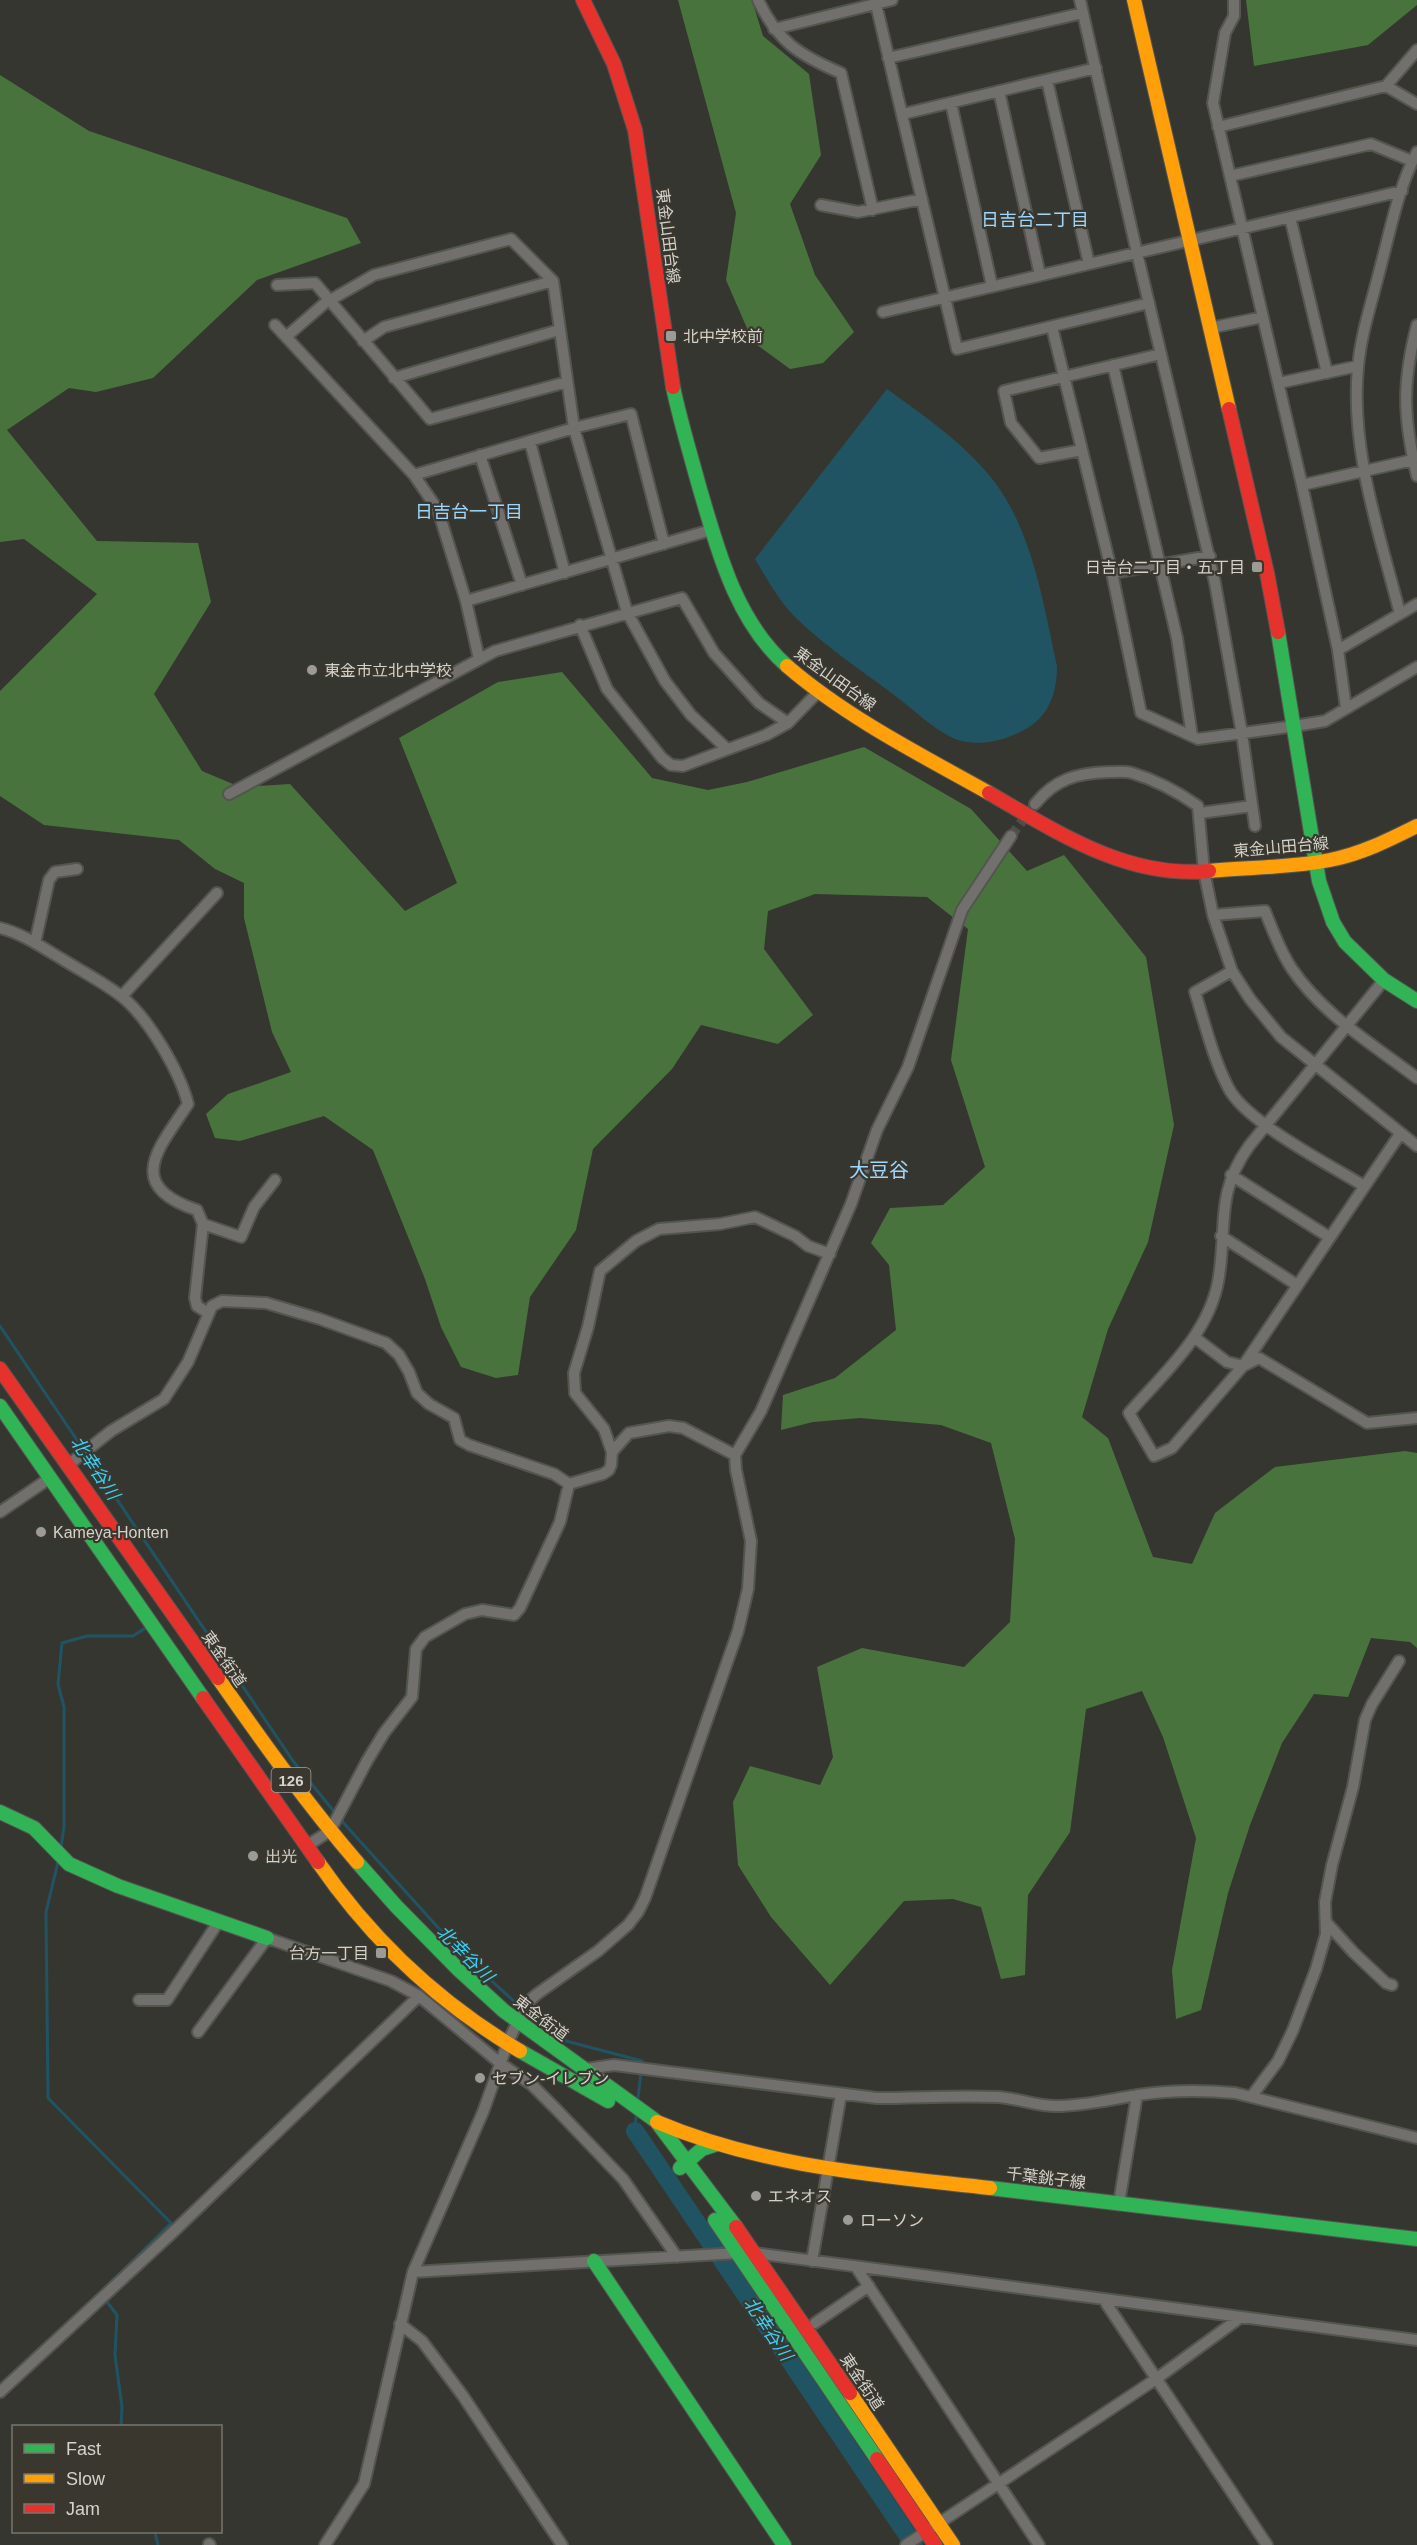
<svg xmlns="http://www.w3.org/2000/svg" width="1417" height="2545" font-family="Helvetica,'Noto Sans JP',sans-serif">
<rect width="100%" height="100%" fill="#363631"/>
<!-- forest -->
<path fill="#49733d" d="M678,0H752L763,36L809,74L821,155L790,204L815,275L854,332L823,363L790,369L753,342L726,280L736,213Z
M1246,0H1417V5L1368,45L1254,66Z
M0,75L89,131L347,218L361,243L257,280L153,378L96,392L69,388L7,430L97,541L198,543L211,602L154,694L202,771L240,787L290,784L405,911L457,883L399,738L498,682L562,672L652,778L708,790L747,782L864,747L971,809L1027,871L1064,855L1146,957L1174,1125L1148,1242L1108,1329L1082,1417L1108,1438L1153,1557L1192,1564L1215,1513L1275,1467L1405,1451L1417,1453V1648L1410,1642L1371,1638L1348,1697L1314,1694L1282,1743L1250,1825L1228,1893L1201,2010L1176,2019L1172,1970L1196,1838L1163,1737L1142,1691L1086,1709L1070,1832L1028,1895L1025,1975L1001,1979L981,1907L953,1899L904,1901L830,1985L771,1917L738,1865L733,1802L750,1766L820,1785L833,1757L817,1667L862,1648L964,1667L1010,1622L1015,1539L991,1443L941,1425L860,1418L813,1422L781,1430L783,1395L835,1378L896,1330L889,1265L871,1243L890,1208L943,1205L985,1167L951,1060L968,929L927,897L815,894L768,911L764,949L813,1015L778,1044L701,1025L672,1069L593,1149L576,1230L530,1297L518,1375L496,1378L461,1367L441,1327L425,1279L373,1150L324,1116L240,1141L215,1138L206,1114L228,1094L291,1072L272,1032L244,918V883L215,869L179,840L44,825L0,796V691L97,594L24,539L0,542Z"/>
<!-- water -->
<path fill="#215462" d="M887,389C920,413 954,436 982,467C1031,519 1042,598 1057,666C1057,693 1049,717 1024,730C1005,740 984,746 962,741C943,737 917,713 902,701C866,673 826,648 794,616C778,599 767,579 755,559Z"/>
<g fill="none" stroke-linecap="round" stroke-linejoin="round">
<!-- stream -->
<path stroke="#215462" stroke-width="3" d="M0,1326L83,1449
M87,1455L293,1761L336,1814
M340,1819L462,1954L517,2004L566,2041L642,2061V2066
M61,1847L64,1827V1707L58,1684L62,1643L87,1636H133L147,1627
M58,1862L46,1912L48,2098L171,2223L104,2289
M638,2098L641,2072
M635,2131L636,2117
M104,2298L117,2315L115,2355L122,2407L121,2426
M155,2532L158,2545"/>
<!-- river -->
<path stroke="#215462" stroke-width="18" d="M635,2131L914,2545"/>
<!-- street-tunnel -->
<path stroke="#4e4d48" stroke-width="10" stroke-dasharray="10 5" stroke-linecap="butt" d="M1011,836L1035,804"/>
<!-- street casing -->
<g stroke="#545450" stroke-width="14">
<path id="street" d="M758,0C778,42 799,55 841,73L873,210
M1080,0L1137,253L1215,583L1242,734L1255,826
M1234,0V16L1225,33L1213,103L1302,485L1338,650L1346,708
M876,4L957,349L1149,303
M774,29L892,0
M888,58L1083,13
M1047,80L1089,264
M1386,86L1417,104
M999,91L1040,275
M951,103L992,286
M903,114L1096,68
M1218,127L1386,86L1417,50
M1230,176L1371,144L1412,161
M821,205L858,212L922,199
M1290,217L1327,373
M277,285L315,283L430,419L567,382
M883,312L1402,191
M275,325L414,475L438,510L466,601L479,659
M1417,325C1402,383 1403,417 1417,476
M1052,327L1112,573L1141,713L1198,739L1295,726L1325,721L1417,667
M1210,328L1263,317
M287,336L325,303L374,275L511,239L553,281L574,428L627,612L665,681L691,715L727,749
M363,341L384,327L553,281
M1113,365L1177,638L1192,736
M394,378L559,330
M1279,383L1358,366
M530,442L565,573
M1082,450L1039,458L1011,423L1004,391L1161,354
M480,455L522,585
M414,475L574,428L631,414L664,544
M1302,485L1413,460
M1112,573L1210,556
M466,601L711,530
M1400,614C1380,535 1350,450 1358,367C1361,333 1373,298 1381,265C1391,227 1399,186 1417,152
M580,625L607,689L662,758L671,765L683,766L766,735L788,723L819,691
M1338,650L1417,604
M229,794L495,651L682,598L714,653L759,703L788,723
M1035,804C1055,779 1077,773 1109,772C1116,772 1125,771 1132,773C1156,780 1178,792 1198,806L1204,871L1213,915L1232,971L1250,999L1281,1037L1417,1146
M1200,813L1252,806
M1213,915L1265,911C1273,931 1280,951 1292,969C1323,1015 1374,1045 1417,1078
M0,928C22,933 43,948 62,959C81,971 103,982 121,996C148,1017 180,1072 188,1104C159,1148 123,1186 197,1210L203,1224L195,1298L197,1306L208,1313
M35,943L49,880L55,872L77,869
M1232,971L1195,992C1205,1024 1213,1058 1228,1087C1244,1121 1330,1165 1364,1186
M1384,980L1249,1146C1214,1195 1228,1229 1218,1282C1208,1335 1163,1374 1129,1413L1154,1456L1172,1448L1243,1366L1400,1134
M122,996L217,893
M1231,1175L1329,1237
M203,1224L241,1237L254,1207L275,1180
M1221,1236L1297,1285
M1194,1337L1227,1362L1243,1366L1259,1358L1367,1423L1417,1418
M612,1452L629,1433L669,1426L683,1428L735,1455
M67,1466L111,1431L164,1399L188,1362L212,1306L222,1301L266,1303L320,1319L386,1343L399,1355L409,1372L417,1393L429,1404L454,1418L460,1440L469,1445L554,1474L569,1484
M569,1484L603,1474L609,1470L611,1465L612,1452L604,1429L575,1393L574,1373L588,1327L600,1271L636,1241L659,1229L720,1224L755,1217L795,1236L808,1246L830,1254
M0,1512L50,1478
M308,1845L330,1831L367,1761L384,1733L412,1697L416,1649L425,1637L465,1614L482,1610L514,1615L520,1608L560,1522L569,1484
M1326,1922L1353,1952L1386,1983L1392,1985
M139,2000H167L219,1921
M198,2032L267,1938L391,1981L419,1996L500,2063L532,2085L557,2110L623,2179L677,2257
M586,2069L614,2065L877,2098C917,2098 957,2095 997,2097C1017,2098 1037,2106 1056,2106C1085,2106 1111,2099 1138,2095C1171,2090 1202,2090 1235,2093L1417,2138
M1251,2097L1278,2061L1293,2030L1316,1969L1326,1934L1325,1902L1332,1865L1353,1787L1365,1720L1372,1704L1399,1661
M1119,2203L1137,2095
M754,2253L1417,2340
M812,2261L841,2094
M856,2267L1039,2545
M413,2272L738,2253
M1104,2300L1267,2545
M815,2323L869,2286
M400,2324L422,2341L463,2396L562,2545
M0,2392L171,2234L419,1996
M209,2544L210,2545
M325,2545L364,2484L413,2272L483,2112L508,2042L526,2004L537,1994L598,1951L628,1925L638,1912L645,1898L738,1631L748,1589L751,1541L736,1470L735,1455L761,1411L851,1204L877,1130L908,1067L962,910L1011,836
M906,2545L1156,2379L1241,2317"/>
</g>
<!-- fast casing -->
<g stroke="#545450" stroke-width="16">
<path id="fast" d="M673,387C680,420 690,453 699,486C718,550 735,620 787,666
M1278,632L1319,881L1333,922L1345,942L1384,980L1417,1001
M0,1406L203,1698
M0,1812L34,1828L69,1864L118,1886L267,1938
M357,1862L396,1906L458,1969L504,2011L656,2121L736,2227
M520,2051L608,2101
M680,2168L702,2149L717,2144
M990,2188L1417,2239
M715,2220L877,2459
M594,2261L784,2545"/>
</g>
<!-- slow casing -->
<g stroke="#545450" stroke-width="16">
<path id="slow" d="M1134,0L1229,409
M787,666C846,717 921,755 989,793
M1209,871C1249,867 1291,868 1330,860C1361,854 1389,840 1417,826
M218,1678C262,1741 307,1804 357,1862
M318,1862C371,1939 439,2003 520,2051
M657,2122C763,2167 877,2175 990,2188
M850,2393L953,2545"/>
</g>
<!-- jam casing -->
<g stroke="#545450" stroke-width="16">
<path id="jam" d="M583,0L614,64L635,130L673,387
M1229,409L1267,573L1278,632
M989,793C1057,832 1127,879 1209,871
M0,1369L218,1678
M203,1698L318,1862
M736,2227L850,2393
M877,2459L935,2545"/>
</g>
<!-- street -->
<use href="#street" stroke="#71706c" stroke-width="10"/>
<!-- fast -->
<use href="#fast" stroke="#30b455" stroke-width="14"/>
<!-- slow -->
<use href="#slow" stroke="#ff9f0a" stroke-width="14"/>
<!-- jam -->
<use href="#jam" stroke="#e5322d" stroke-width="14"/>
</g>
<!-- markers -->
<g fill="#9c9b96" stroke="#39372e" stroke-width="2">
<rect x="665" y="330" width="12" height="12" rx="3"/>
<rect x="1251" y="561" width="12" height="12" rx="3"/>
<circle cx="312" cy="670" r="6"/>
<circle cx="41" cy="1532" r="6"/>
<circle cx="253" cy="1856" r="6"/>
<rect x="375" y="1947" width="12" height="12" rx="3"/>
<circle cx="480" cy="2078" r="6"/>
<circle cx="756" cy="2196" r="6"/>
<circle cx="848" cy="2220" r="6"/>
</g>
<g text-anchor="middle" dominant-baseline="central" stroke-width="4.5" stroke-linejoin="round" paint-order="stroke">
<!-- shield labels -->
<rect fill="#39372e" stroke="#a5a49d" stroke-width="1.5" x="271.5" y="1768" width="39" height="24" rx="4.5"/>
<g font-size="15" font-weight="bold" fill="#d3d2cc">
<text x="291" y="1780">126</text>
</g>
<!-- street labels -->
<g font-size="16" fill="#d3d2cc" stroke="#39372e">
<text transform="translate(668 236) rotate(83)">東金山田台線</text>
<text transform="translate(835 679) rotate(36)">東金山田台線</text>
<text transform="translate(1281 847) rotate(-5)">東金山田台線</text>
<text transform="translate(224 1659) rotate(55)">東金街道</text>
<text transform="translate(541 2018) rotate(37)">東金街道</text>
<text transform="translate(1046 2178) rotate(7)">千葉銚子線</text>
<text transform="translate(862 2382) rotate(56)">東金街道</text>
</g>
<!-- poi labels -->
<g font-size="16" fill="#d3d2cc" stroke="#39372e" text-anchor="start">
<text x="683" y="336">北中学校前</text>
<text x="1245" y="567" text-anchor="end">日吉台二丁目・五丁目</text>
<text x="324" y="670">東金市立北中学校</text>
<text x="53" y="1532">Kameya-Honten</text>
<text x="265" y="1856">出光</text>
<text x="369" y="1953" text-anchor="end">台方一丁目</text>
<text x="492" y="2078">セブン-イレブン</text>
<text x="768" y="2196">エネオス</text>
<text x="860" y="2220">ローソン</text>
</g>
<!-- neighbourhood labels -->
<g font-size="18" fill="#9dd7fd" stroke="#39372e">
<text x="1035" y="220">日吉台二丁目</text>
<text x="469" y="512">日吉台一丁目</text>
</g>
<!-- water labels -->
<g font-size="18" font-style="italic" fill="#34d1f8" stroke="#39372e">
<text transform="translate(95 1468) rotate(56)">北幸谷川</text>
<text transform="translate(465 1954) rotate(45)">北幸谷川</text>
<text transform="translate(768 2329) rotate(56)">北幸谷川</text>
</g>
<!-- quarter labels -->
<g font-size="20" fill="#9dd7fd" stroke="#39372e">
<text x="879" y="1170">大豆谷</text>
</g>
</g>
<!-- legend -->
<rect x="12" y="2425" width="210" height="108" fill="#39372e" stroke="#77756d" stroke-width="1.5"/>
<rect x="24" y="2444" width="30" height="9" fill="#30b455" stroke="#77756d" stroke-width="1.5"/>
<text x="66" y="2455" font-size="18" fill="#d3d2cc">Fast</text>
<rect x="24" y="2474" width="30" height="9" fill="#ff9f0a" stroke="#77756d" stroke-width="1.5"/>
<text x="66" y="2485" font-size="18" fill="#d3d2cc">Slow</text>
<rect x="24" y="2504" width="30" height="9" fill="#e5322d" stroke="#77756d" stroke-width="1.5"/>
<text x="66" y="2515" font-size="18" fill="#d3d2cc">Jam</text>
</svg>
